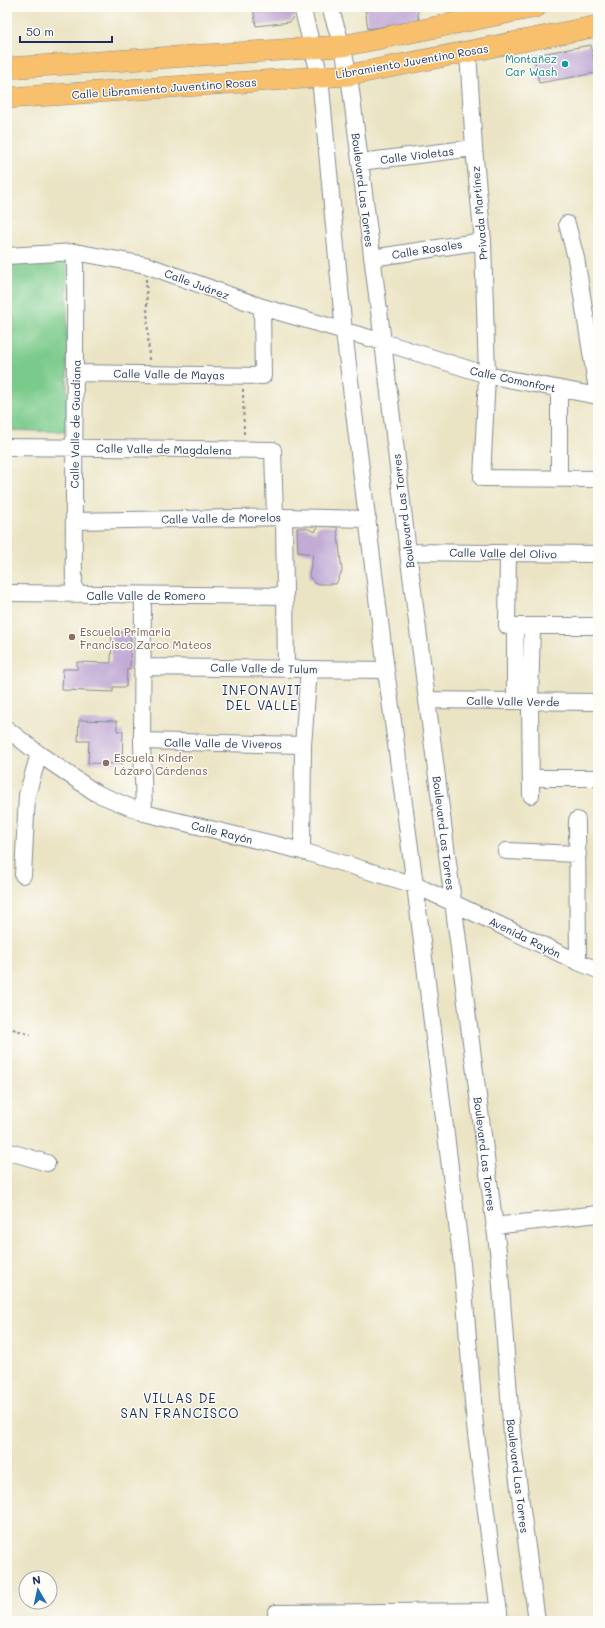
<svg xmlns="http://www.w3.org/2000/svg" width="605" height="1628" font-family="Mali,sans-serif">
<rect width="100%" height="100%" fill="#fdfcf7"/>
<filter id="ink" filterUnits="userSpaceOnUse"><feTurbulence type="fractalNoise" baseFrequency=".025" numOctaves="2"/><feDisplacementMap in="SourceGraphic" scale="8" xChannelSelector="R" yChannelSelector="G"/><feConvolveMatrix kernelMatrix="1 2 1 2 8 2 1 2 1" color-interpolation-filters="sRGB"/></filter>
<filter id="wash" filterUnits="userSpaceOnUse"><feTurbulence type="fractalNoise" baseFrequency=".012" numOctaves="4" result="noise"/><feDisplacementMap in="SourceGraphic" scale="16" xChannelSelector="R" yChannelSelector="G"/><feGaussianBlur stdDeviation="0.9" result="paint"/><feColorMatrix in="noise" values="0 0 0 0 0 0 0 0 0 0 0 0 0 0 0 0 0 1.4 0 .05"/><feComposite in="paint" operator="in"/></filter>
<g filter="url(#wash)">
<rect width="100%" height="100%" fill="#ebe4c4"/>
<!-- green -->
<path fill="#7aca8b" stroke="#4a7c74" d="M67,258V432L7,430V260Z"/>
<g id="blocks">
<!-- building -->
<path fill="#c2acd6" d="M253,7H290L293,16L290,22L256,26Z
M365,7H417L419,21L368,29Z
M591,45L596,73L539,83L534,55Z
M318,526L337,527L342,571L336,584H316L309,576L313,554L298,552L297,528H306L315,532Z
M112,632H131L130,670L127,669L126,687H113V692L62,690L63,669H77V662L111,663Z
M79,720L117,721V731H123L122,764L88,763L89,741H78Z"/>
</g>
</g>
<g filter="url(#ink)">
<use href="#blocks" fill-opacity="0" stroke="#838a91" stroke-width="1"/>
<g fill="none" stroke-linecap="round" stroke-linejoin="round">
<!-- minor casing -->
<g stroke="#838a91" stroke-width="18">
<path id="minor" d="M302,7L320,77L344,332L386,670L415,885L462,1264L475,1426L500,1621
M330,7L342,46L349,75L383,342L408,552L499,1259L512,1436L537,1621
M468,52L474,148L483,241L487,375L482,478L598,479
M360,162L474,148
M567,224L576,258L598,396
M7,256L75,252L146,265L262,307L383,342L487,375L598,396
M372,258L483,241
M76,373L263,376L262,307
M559,389V479
M7,447L273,450L275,517
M284,517L286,669
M74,521L284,517L368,519
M408,552L598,554
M508,553L507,626H598
M7,593L285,596
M74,595C73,480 76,367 75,252
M143,595L142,741L144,813
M515,626V701
M142,667L386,670
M427,700L598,702
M7,729L39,754L96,793L144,813L302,851L415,885L578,962L598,970
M142,741L303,745
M531,778H598
M531,795L530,701L532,626
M577,820L578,962
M302,851L303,745L309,669
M506,851L578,854
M23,875L27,795L39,754
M7,1151L47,1163
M494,1226L598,1214
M276,1613L499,1611"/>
</g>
<!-- major casing -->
<g stroke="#838a91" stroke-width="22">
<path id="major" d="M7,68L342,46L536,7
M7,98L349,75L598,26"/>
</g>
<!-- path -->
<path stroke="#838a91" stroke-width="2" stroke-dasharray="3 3" stroke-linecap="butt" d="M146,279L149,360
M243,389L244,436
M7,1027L31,1035"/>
<!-- minor -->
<use href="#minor" stroke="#fff" stroke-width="16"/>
<!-- major -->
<use href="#major" stroke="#f8bf6c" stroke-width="21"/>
</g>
</g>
<!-- markers -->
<circle fill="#0f9aa8" stroke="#fdfcf7" stroke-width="1.5" cx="565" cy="64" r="4"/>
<g fill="#8d6e63" stroke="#fdfcf7" stroke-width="1.5">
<circle cx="72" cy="637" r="4"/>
<circle cx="106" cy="763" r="4"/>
</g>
<g text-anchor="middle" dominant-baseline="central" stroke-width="3" stroke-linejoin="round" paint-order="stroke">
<!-- culture labels -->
<g font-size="11" fill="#0d838f" stroke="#fdfcf7" text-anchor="end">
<text x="557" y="58">Montañez<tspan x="557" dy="13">Car Wash</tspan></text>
</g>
<!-- street labels -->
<g font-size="11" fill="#1b2f5e" stroke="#fdfcf7">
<text transform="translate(412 61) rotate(-10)">Libramiento Juventino Rosas</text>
<text transform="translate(164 88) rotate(-4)">Calle Libramiento Juventino Rosas</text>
<text transform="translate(417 155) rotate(-7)">Calle Violetas</text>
<text transform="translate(363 190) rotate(83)">Boulevard Las Torres</text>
<text transform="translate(479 213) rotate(-95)">Privada Martínez</text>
<text transform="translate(427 249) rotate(-9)">Calle Rosales</text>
<text transform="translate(197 284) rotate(20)">Calle Juárez</text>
<text transform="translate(169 374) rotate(1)">Calle Valle de Mayas</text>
<text transform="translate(513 379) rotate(12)">Calle Comonfort</text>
<text transform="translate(75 424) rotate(-89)">Calle Valle de Guadiana</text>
<text transform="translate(164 449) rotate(1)">Calle Valle de Magdalena</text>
<text transform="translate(403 511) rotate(-97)">Boulevard Las Torres</text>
<text transform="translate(221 518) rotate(-1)">Calle Valle de Morelos</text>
<text transform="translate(503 553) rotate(1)">Calle Valle del Olivo</text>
<text x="146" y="595">Calle Valle de Romero</text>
<text transform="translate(264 668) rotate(1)">Calle Valle de Tulum</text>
<text transform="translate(513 701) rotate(1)">Calle Valle Verde</text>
<text transform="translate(223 743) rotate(1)">Calle Valle de Viveros</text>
<text transform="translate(222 832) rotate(14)">Calle Rayón</text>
<text transform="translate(444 833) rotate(83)">Boulevard Las Torres</text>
<text transform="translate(525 937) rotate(26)">Avenida Rayón</text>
<text transform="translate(485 1154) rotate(83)">Boulevard Las Torres</text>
<text transform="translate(518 1476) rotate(83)">Boulevard Las Torres</text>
</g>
<!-- education labels -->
<g font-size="11" fill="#785e54" stroke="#fdfcf7" text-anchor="start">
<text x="80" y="631">Escuela Primaria<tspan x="80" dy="13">Francisco Zarco Mateos</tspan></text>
<text x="114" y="757">Escuela Kinder<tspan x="114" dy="13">Lázaro Cárdenas</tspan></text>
</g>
<!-- quarter labels -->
<g font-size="13" letter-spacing="1" fill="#1b2f5e" stroke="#fdfcf7">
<text x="262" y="689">INFONAVIT<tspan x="262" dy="15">DEL VALLE</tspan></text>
<text x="180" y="1397">VILLAS DE<tspan x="180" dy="15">SAN FRANCISCO</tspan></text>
</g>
</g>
<!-- margin -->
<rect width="605" height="1628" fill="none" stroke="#fdfcf7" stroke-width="24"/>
<!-- north arrow -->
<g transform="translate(38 1590) rotate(351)"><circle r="19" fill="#fdfcf7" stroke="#a3aaba"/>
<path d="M0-3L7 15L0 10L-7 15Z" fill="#1f6fb2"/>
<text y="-6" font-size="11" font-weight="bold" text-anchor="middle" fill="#1b2f5e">N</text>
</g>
<!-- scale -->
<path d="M20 36v6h92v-6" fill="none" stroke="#1b2f5e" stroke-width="2"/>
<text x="26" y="36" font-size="12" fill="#1b2f5e" stroke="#fdfcf7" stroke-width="3" paint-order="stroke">50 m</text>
</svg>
